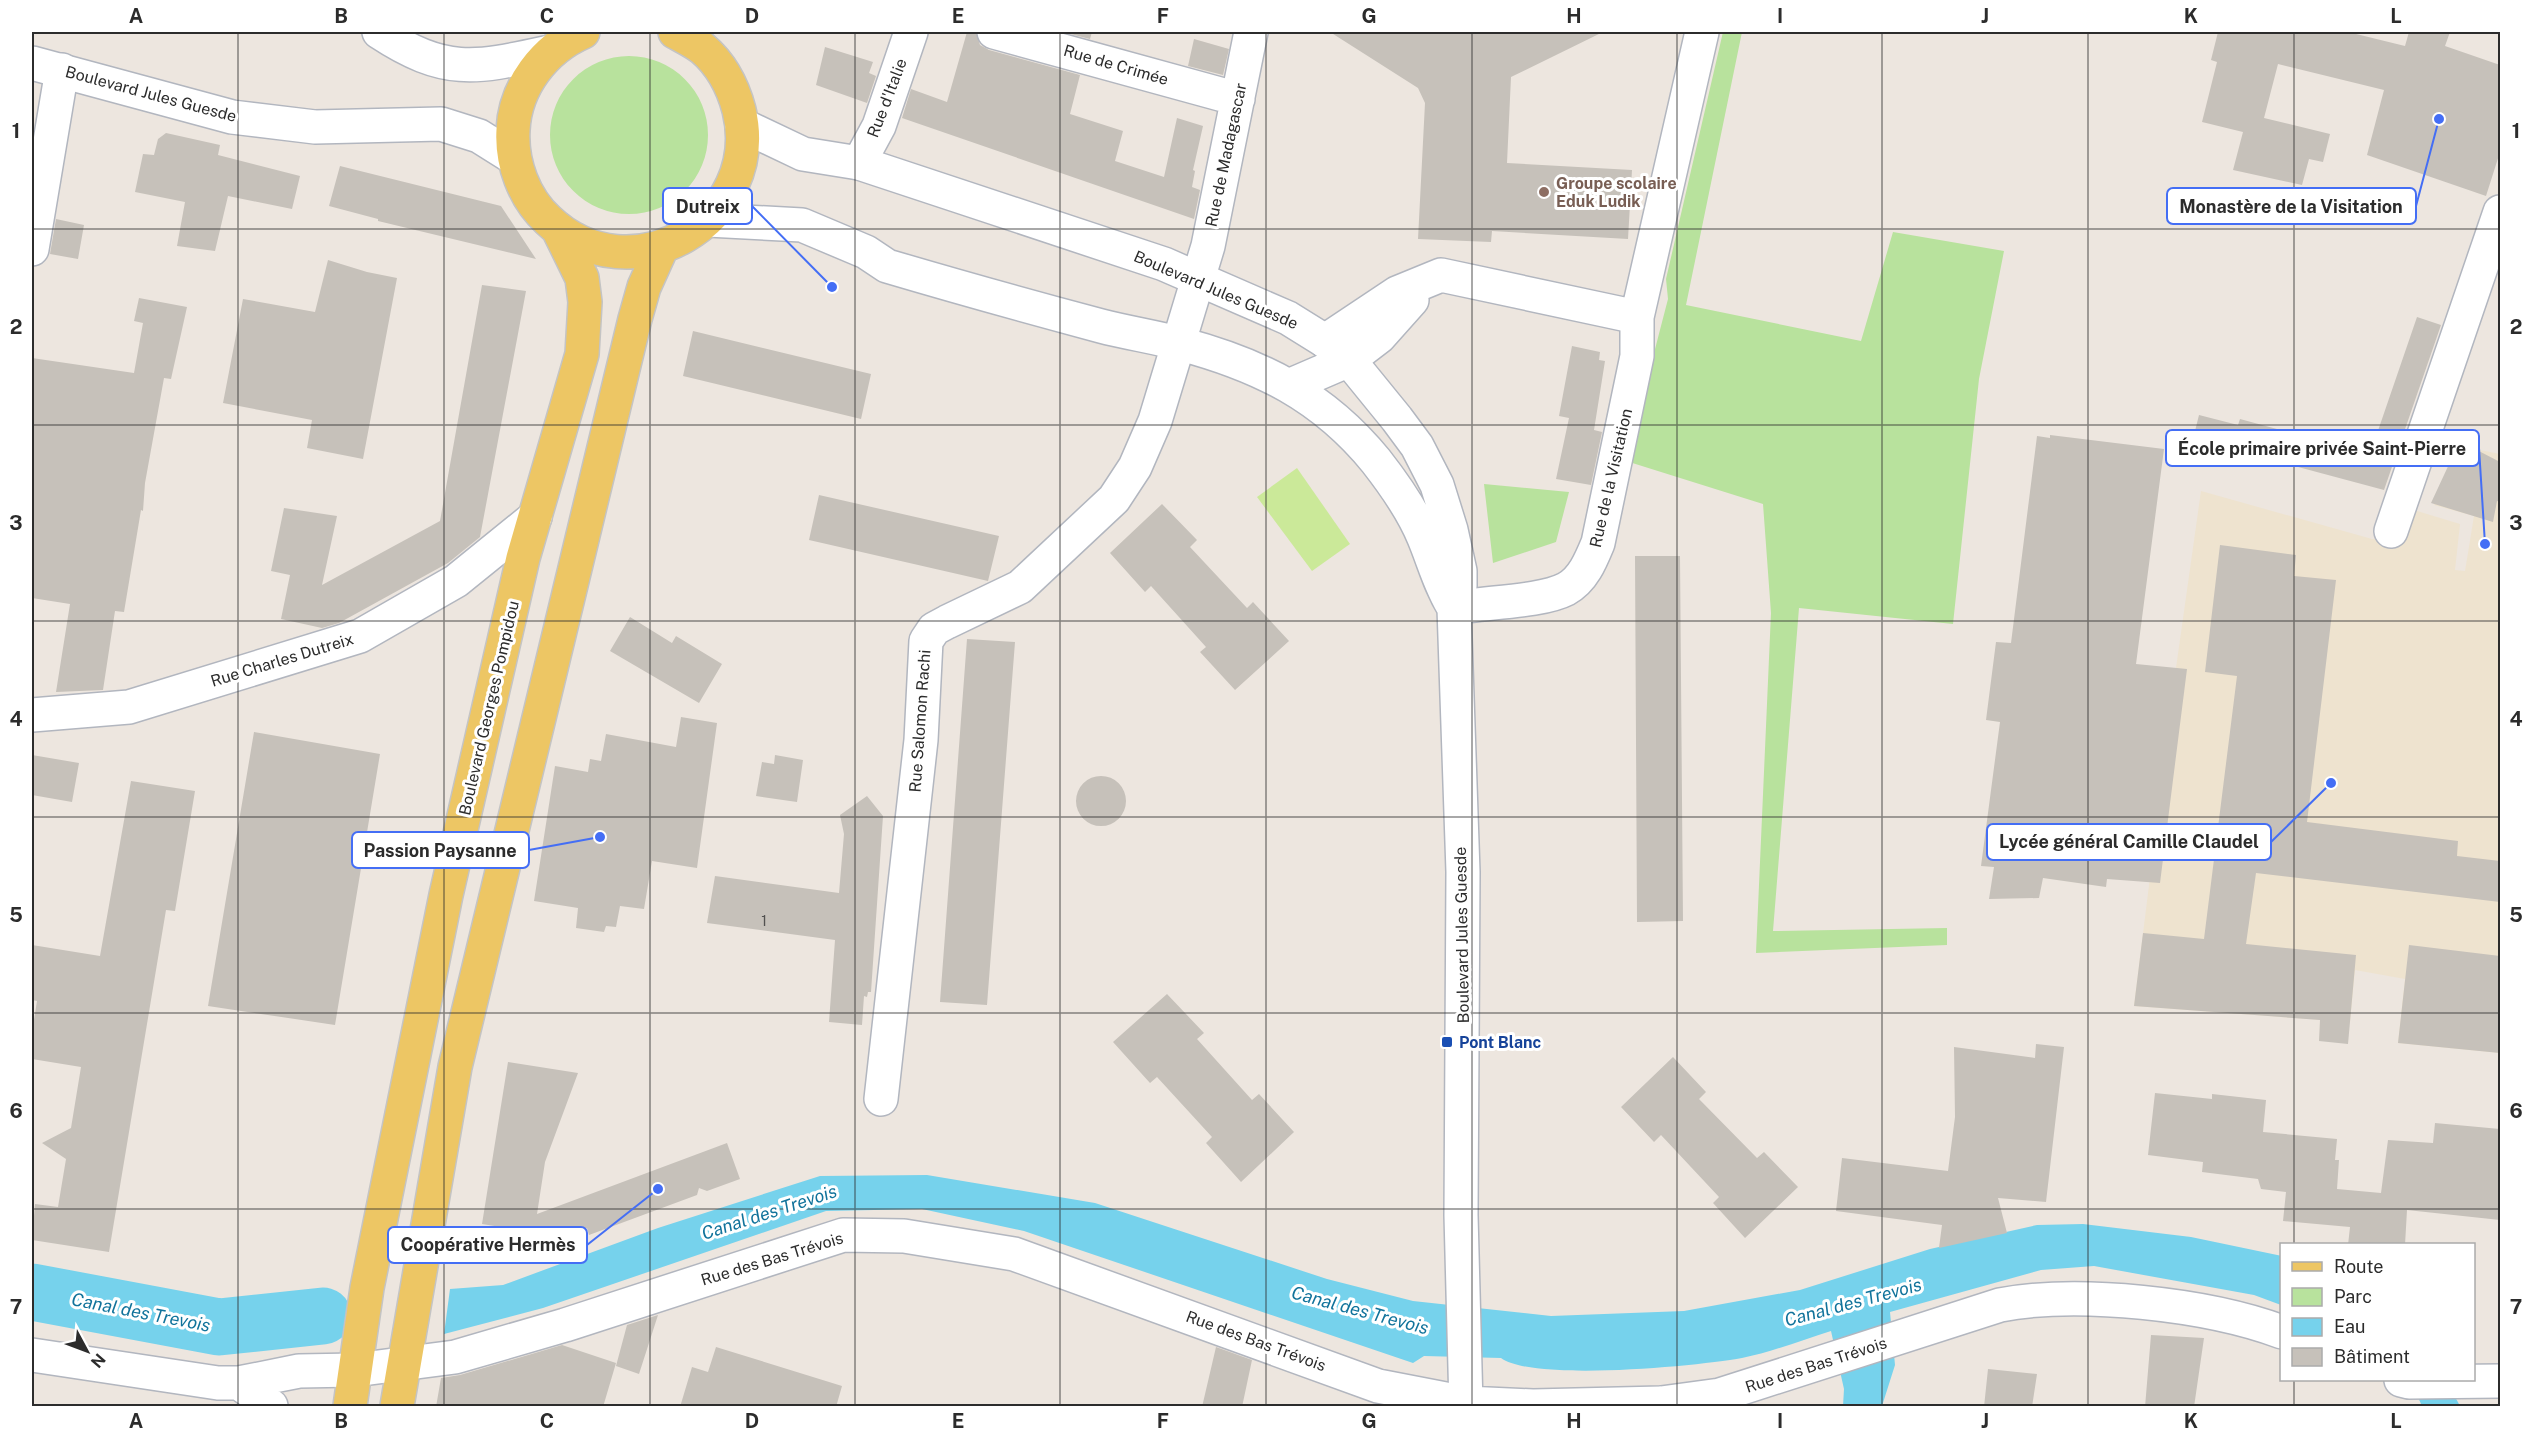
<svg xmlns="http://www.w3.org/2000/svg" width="2532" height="1438" font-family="'Public Sans',sans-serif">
<rect width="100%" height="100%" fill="#ede6df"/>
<!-- education -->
<path fill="#eee3cf" d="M2457,447L2472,454L2475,449L2500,454V1053L2398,1043L2405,979L2355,970L2350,1022L2134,1006L2176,668L2201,491L2372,539L2394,541L2404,507L2460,524L2455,570L2465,571L2474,516L2434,505Z"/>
<!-- green -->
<path fill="#b8e29d" d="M1723,32H1742L1686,305L1861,341L1893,232L2004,251L1979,379L1953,624L1799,608L1773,931L1947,928V945L1756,953L1771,613L1763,504L1626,461L1668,299L1666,279Z
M550 135a79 79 0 1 1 158 0a79 79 0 1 1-158 0Z
M1484,484L1569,492L1556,542L1493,563Z"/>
<!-- pitch -->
<path fill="#cbe999" d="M1297,468L1350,544L1312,571L1257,497Z"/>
<!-- water -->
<path fill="#76d2ec" d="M927,1175L1095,1203L1327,1279L1413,1301L1551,1316L1684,1311L1800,1290L1930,1249L2037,1225L2083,1224L2191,1237L2282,1256L2281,1305L2254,1295L2094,1266L2041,1270L1890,1312L1895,1365L1882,1406H1843L1844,1389L1831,1331C1802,1340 1772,1352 1742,1358C1698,1366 1534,1382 1501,1358L1424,1356L1413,1363L1024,1231L922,1209L826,1211L543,1308L444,1334L450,1289L503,1285L658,1228L820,1176Z
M2410,1380H2446L2460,1406H2422Z"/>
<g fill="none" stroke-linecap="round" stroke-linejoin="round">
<!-- river -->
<path stroke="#76d2ec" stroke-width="57" d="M32,1292L219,1327L323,1316"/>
</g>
<!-- building -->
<path fill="#c6c1ba" d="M967,32H976L980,45L989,50L1080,75L1070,114L1123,131L1115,161L1164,177L1177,118L1203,126L1193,170L1195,171L1192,187L1200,190L1194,219L902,118L911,89L947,102Z
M1063,32H1092L1090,39Z
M1330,32H1603L1511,77L1507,163L1632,170L1628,239L1492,231L1491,242L1418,239L1425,103L1418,88Z
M2218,32H2348L2405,46L2409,32H2450L2445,46L2500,65V152L2486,196L2367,155L2384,90L2278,64L2264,118L2330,134L2323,162L2309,159L2302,185L2233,170L2243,132L2202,122L2217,62L2211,60Z
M1194,39L1229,49L1223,75L1188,66Z
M825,47L873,62L869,73L876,76L867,103L816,85Z
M166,133L220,145L218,155L300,176L292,209L228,196L215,251L177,246L185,202L135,192L143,154L154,155L158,139Z
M340,166L501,206L536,259L378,221V219L329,206Z
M56,219L84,225L78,259L50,254Z
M328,260L367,272L397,278L363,459L307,448L312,420L223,403L243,299L315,312Z
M482,285L526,291L480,537L448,563L339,623L322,628L281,619L290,575L271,571L284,508L337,516L322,585L440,521Z
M139,298L187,307L171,379L164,378L145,483L143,511L141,510L124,612L115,611L103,690L56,692L70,604L32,598V358L134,373L143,323L134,321Z
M2417,317L2441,325L2384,490L2193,439L2199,415L2238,425L2240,419L2370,454Z
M693,331L871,374L861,419L683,376Z
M1572,346L1600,352L1599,360L1605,361L1594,430L1602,432L1591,485L1556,479L1569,418L1559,416Z
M2050,435L2164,449L2136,664L2187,669L2160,883L2107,879L2106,887L2043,878L2039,898L1989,899L1994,867L1981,866L2000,722L1986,720L1996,642L2011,643L2037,436L2050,438Z
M2457,447L2472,455L2475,449L2500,462V502L2497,501L2493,522L2431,503Z
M819,495L999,536L988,581L809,540Z
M1162,504L1197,540L1190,547L1247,608L1253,602L1289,641L1235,690L1200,652L1206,647L1151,586L1145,592L1110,553Z
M2220,545L2296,555L2294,576L2336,580L2307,822L2458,841L2457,856L2500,861V902L2256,873L2246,944L2356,955L2348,1044L2319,1041L2320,1020L2134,1006L2143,933L2204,939L2237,676L2205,672Z
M1635,556H1680L1683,921L1637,922Z
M630,617L672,643L676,636L722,664L699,703L610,651Z
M967,639L1015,642L987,1005L940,1002Z
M681,717L717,723L697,868L652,861L644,909L620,906L616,927L606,926L604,932L576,928L578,908L534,901L555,766L588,772L590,759L601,761L606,734L676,747Z
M254,732L380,754L335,1025L208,1006Z
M32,755L79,763L72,802L32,795Z
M775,755L803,760L797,802L756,796L762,762L774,764Z
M1076 801a25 25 0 1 1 50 0a25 25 0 1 1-50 0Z
M131,781L195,791L175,911L166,910L109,1252L32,1240L35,1204L58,1207L66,1159L42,1143L71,1128L81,1067L32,1059V1032L37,1001L32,1000V945L100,956Z
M867,796L883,816L871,992H868L867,997L864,996L862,1025L829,1022L835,940L707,923L715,876L839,893L844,834L840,815Z
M2409,945L2500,956V1053L2398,1043Z
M1167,994L1204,1033L1197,1039L1252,1100L1259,1094L1294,1132L1241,1182L1206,1143L1212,1137L1157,1077L1150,1083L1113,1042Z
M2036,1044L2064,1047L2046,1202L1998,1198L2007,1233L1939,1248L1942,1225L1836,1211L1842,1158L1948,1171L1955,1117L1954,1047L2035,1058Z
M1673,1057L1706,1092L1699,1099L1757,1158L1764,1152L1798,1187L1745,1238L1713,1203L1719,1197L1661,1135L1654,1142L1621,1107Z
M508,1062L578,1073L545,1162L537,1214L727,1143L740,1179L707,1191L699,1188L697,1195L589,1235L587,1228L562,1237L482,1224Z
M2155,1093L2212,1099V1094L2266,1100L2263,1132L2337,1139L2335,1160H2339L2337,1189L2381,1193L2388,1140L2433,1143L2435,1123L2500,1129V1220L2407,1210L2405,1245H2348L2350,1227L2283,1221L2286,1192L2261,1189L2258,1179L2202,1172L2203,1162L2148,1155Z
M658,1315L639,1374L616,1366L627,1325Z
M2151,1335L2204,1338L2194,1407H2145Z
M562,1345L616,1363L603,1407H436L441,1378L460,1375Z
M716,1347L842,1386L836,1407H680L692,1367L708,1372Z
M1216,1347L1252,1360L1242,1407H1202Z
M1988,1369L2037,1374L2032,1407H1984Z"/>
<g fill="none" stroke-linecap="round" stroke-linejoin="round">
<!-- street casing -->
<g stroke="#b2b6bf" stroke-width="36">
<path id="street" d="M994,32L1238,99
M859,163L879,126L911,32
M32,249L62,70
M1325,341L1397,293L1441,275L1637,317
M1291,385L1349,360L1379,337L1412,300
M2391,531L2500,212
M1454,608C1485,602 1541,602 1566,589C1583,580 1591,560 1598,543L1637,356V317L1702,32
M32,715L129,707L360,636L456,581L535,517
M881,1099L921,740L926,641L934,629L947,622L1020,587L1114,499L1135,467L1155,421L1208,246L1251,32
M32,1355L218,1383H239L299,1371L355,1370L455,1357L565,1325L843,1235L904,1236L1014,1254L1378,1386L1466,1403
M239,1383L271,1406"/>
</g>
<!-- secondary casing -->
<g stroke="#b2b6bf" stroke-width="36">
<path id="secondary" d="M379,32C446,76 476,68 550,52
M32,63L232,117L315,127L441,124L479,136L514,158
M742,125L803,154L859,163L1164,264L1288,318L1325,341L1349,360L1397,419L1417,446L1437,485L1451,530L1460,571V586L1454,608L1463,872L1461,1215L1466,1406
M708,220L802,225L866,252L887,266C958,287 1030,307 1101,326C1128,333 1155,337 1181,344C1260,365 1323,396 1376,461C1394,484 1413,511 1424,538C1434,562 1440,586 1454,608
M2401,1380L2409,1382L2500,1381
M1466,1403L1533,1406L1661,1403L1720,1395L2000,1305C2078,1290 2207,1304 2282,1332"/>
</g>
<!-- primary casing -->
<g stroke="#c4c4c4" stroke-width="36">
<path id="primary" d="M583,32C544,49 515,87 513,130C511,163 524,198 548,220C631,299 766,220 739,110C733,87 721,64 702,48C694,42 684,37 675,32
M350,1406L367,1288L446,895L523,558L582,354L585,302L582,278L558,229
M397,1406L455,1067L635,319L644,287L662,247"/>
</g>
<!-- street -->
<use href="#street" stroke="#fff" stroke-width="33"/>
<!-- secondary -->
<use href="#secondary" stroke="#fff" stroke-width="33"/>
<!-- primary -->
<use href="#primary" stroke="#edc664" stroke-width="33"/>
</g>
<!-- grid -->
<path fill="none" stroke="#2c2c2c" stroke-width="1.5" stroke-opacity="0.55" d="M238,32V1406M444,32V1406M650,32V1406M855,32V1406M1060,32V1406M1266,32V1406M1472,32V1406M1677,32V1406M1882,32V1406M2088,32V1406M2294,32V1244M32,229H2500M32,425H2500M32,621H2500M32,817H2500M32,1013H2500M32,1209H2500M2294,1380V1406"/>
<!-- markers -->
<circle fill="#8d6e63" stroke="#fff" stroke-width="2" cx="1544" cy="192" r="6"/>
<rect fill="#1a4fb4" stroke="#fff" stroke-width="2" x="1441" y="1036" width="12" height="12" rx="3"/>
<g text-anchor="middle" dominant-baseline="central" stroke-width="6" stroke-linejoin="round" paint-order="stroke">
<!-- number labels -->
<g font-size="14" fill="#525150">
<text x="764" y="921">1</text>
</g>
<!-- street labels -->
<g font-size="16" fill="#2c2c2c" stroke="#fff">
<text transform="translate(1116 65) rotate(16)">Rue de Crimée</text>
<text transform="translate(151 94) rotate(15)">Boulevard Jules Guesde</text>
<text transform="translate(887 98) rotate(-69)">Rue d'Italie</text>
<text transform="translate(1226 155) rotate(-78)">Rue de Madagascar</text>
<text transform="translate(1216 290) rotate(23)">Boulevard Jules Guesde</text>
<text transform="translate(1611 478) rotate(-77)">Rue de la Visitation</text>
<text transform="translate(282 660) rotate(-17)">Rue Charles Dutreix</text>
<text transform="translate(489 708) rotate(-77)">Boulevard Georges Pompidou</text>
<text transform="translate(920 721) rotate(-86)">Rue Salomon Rachi</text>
<text transform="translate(1462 935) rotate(-91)">Boulevard Jules Guesde</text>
<text transform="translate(772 1259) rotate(-17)">Rue des Bas Trévois</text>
<text transform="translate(1256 1341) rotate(20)">Rue des Bas Trévois</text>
<text transform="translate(1816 1365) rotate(-18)">Rue des Bas Trévois</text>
</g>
<!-- education labels -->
<g font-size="16" font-weight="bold" fill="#785e54" stroke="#fff" text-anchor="start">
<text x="1556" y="183">Groupe scolaire<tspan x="1556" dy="18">Eduk Ludik</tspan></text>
</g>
<!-- transit labels -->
<g font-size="16" font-weight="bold" fill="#164399" stroke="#fff" text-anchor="start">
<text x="1459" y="1042">Pont Blanc</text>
</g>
<!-- water labels -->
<g font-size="18" font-style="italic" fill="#11739b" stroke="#fff">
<text transform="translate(769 1212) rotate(-18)">Canal des Trevois</text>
<text transform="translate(1853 1302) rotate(-15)">Canal des Trevois</text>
<text transform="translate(1360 1310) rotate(15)">Canal des Trevois</text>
<text transform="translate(141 1312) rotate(11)">Canal des Trevois</text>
</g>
</g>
<!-- callouts -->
<path fill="none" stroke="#446ef5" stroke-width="2" d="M832 287L752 206M2439 119L2416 206M2485 544L2479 448M2331 783L2271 842M600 837L529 850M658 1189L587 1245"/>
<g fill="#446ef5" stroke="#fff" stroke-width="2">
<circle cx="832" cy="287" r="6"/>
<circle cx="2439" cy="119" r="6"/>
<circle cx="2485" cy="544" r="6"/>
<circle cx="2331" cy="783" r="6"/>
<circle cx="600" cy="837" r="6"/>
<circle cx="658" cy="1189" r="6"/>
</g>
<g fill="#fff" stroke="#446ef5" stroke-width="2">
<rect x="663" y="188" width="89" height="36" rx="6"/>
<rect x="2167" y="188" width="249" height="36" rx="6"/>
<rect x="2166" y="430" width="313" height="36" rx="6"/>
<rect x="1987" y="824" width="284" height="36" rx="6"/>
<rect x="352" y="832" width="177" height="36" rx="6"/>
<rect x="388" y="1227" width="199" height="36" rx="6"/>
</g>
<g font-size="18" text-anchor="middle" font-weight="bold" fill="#2c2c2c">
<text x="708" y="213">Dutreix</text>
<text x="2291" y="213">Monastère de la Visitation</text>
<text x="2322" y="455">École primaire privée Saint-Pierre</text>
<text x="2129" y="848">Lycée général Camille Claudel</text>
<text x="440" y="857">Passion Paysanne</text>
<text x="488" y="1251">Coopérative Hermès</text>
</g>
<!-- border -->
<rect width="2532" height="1438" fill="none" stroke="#ffffff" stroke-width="66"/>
<!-- legend -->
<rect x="2280" y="1243" width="195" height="138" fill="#ffffff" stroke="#ababab" stroke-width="1.5"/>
<rect x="2292" y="1262" width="30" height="9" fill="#edc664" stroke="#ababab" stroke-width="1.5"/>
<text x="2334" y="1273" font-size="18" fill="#2c2c2c">Route</text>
<rect x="2292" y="1288" width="30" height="18" fill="#b8e29d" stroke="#ababab" stroke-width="1.5"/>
<text x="2334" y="1303" font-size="18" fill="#2c2c2c">Parc</text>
<rect x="2292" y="1318" width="30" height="18" fill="#76d2ec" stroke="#ababab" stroke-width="1.5"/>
<text x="2334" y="1333" font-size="18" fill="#2c2c2c">Eau</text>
<rect x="2292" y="1348" width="30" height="18" fill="#c6c1ba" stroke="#ababab" stroke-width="1.5"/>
<text x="2334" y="1363" font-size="18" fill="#2c2c2c">Bâtiment</text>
<!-- north arrow -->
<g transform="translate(87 1351) rotate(131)" stroke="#ffffff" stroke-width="4.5" paint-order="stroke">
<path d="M0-4.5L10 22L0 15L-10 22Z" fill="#2c2c2c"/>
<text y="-9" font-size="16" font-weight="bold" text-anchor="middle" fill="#2c2c2c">N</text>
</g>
<rect x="33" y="33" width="2466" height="1372" fill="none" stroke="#2c2c2c" stroke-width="2"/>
<g font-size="20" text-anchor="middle" font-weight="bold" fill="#2c2c2c">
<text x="136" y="23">A</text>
<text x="341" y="23">B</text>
<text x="547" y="23">C</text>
<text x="752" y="23">D</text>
<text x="958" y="23">E</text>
<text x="1163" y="23">F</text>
<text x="1369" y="23">G</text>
<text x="1574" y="23">H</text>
<text x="1780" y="23">I</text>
<text x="1985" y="23">J</text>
<text x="2191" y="23">K</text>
<text x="2396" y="23">L</text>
<text x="16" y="138">1</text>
<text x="2516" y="138">1</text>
<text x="16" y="334">2</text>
<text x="2516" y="334">2</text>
<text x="16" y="530">3</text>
<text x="2516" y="530">3</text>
<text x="16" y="726">4</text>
<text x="2516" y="726">4</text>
<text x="16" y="922">5</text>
<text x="2516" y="922">5</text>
<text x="16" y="1118">6</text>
<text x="2516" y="1118">6</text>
<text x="16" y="1314">7</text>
<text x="2516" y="1314">7</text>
<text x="136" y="1428">A</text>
<text x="341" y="1428">B</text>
<text x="547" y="1428">C</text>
<text x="752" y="1428">D</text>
<text x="958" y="1428">E</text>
<text x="1163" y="1428">F</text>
<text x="1369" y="1428">G</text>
<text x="1574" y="1428">H</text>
<text x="1780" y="1428">I</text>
<text x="1985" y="1428">J</text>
<text x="2191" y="1428">K</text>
<text x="2396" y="1428">L</text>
</g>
</svg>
